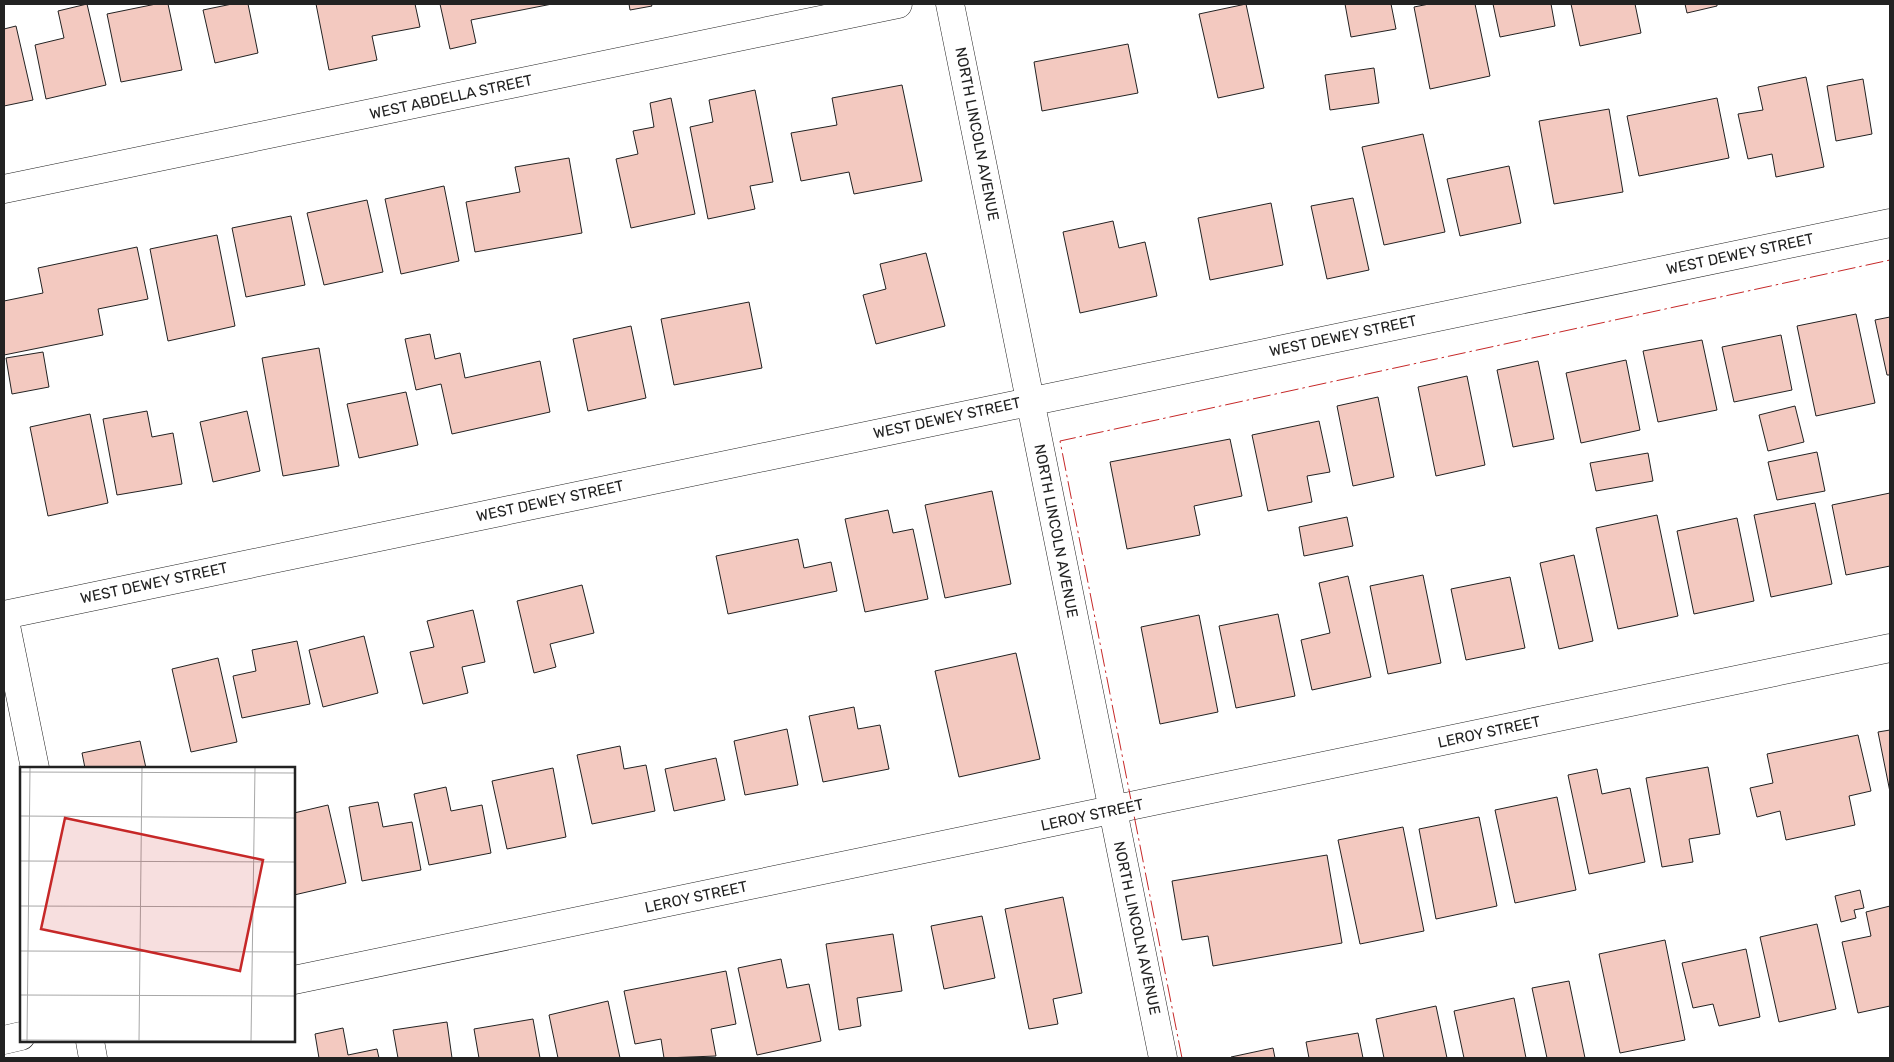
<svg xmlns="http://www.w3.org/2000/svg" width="1894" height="1062" font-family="Rubik,sans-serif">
<rect width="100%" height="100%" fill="#fff"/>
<!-- building -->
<path fill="#f3c9c0" stroke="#222" d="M87,4L106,85L46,99L35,45L64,38L58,11Z
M156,4H168L182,70L121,82L107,14Z
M232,4H248L258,53L215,63L203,10Z
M316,4H415L420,27L372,36L377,60L329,70Z
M440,4H552L471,20L476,43L450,49Z
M629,4H651L652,6L630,10Z
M1246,4L1264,88L1218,98L1199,14Z
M1345,4H1391L1396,29L1351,37Z
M1429,4H1475L1490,76L1430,89L1414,7Z
M1493,4H1551L1555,26L1500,37Z
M1571,4H1635L1641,33L1580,46Z
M1685,4H1717V6L1687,13Z
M16,26L33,100L4,106V29Z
M1128,44L1138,93L1042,111L1034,62Z
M1374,68L1379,103L1330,110L1325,75Z
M1806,77L1824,167L1776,177L1772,154L1748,159L1738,114L1763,110L1758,87Z
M1863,79L1872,134L1836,141L1827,86Z
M902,85L922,181L854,194L849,172L801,181L791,133L837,125L832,98Z
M755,90L773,182L750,186L755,209L708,219L690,127L713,122L709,100Z
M671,98L695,214L631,228L616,159L638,154L633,131L654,127L650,103Z
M1717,98L1729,158L1639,176L1627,116Z
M1609,109L1623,192L1554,204L1539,121Z
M1423,134L1445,232L1384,245L1362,147Z
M569,158L582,233L475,252L466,202L520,192L515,167Z
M1509,166L1521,223L1460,236L1447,179Z
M444,186L459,261L401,274L385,199Z
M1353,198L1369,270L1327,279L1311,206Z
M367,200L383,272L324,285L307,213Z
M1271,203L1283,265L1210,280L1198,218Z
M291,216L305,285L246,297L232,228Z
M1113,221L1119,248L1145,242L1157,296L1080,313L1063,232Z
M217,235L235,326L168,341L150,249Z
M137,247L148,299L98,309L103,335L4,355V301L43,293L38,268Z
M926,253L945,326L876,344L863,295L886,289L880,264Z
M749,302L762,368L674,385L661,319Z
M1856,314L1875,403L1816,416L1797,326Z
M1890,317V375H1887L1875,320Z
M631,326L646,398L588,411L573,339Z
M430,334L435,359L460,353L465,378L540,361L550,412L452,434L441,384L416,390L405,339Z
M1781,335L1792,390L1734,402L1722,347Z
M1702,340L1717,410L1658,422L1643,351Z
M319,348L339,466L283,476L262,358Z
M43,352L49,387L12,394L6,358Z
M1626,360L1640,430L1581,443L1566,373Z
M1538,361L1554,439L1513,447L1497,370Z
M1467,376L1485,465L1436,476L1418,387Z
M406,392L418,445L359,458L347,404Z
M1378,397L1394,477L1353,486L1337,406Z
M1795,406L1804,442L1768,451L1759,415Z
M147,411L152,437L173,433L182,484L117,495L103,419Z
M247,411L260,471L213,482L200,422Z
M90,414L108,503L48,516L30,427Z
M1319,421L1330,472L1307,476L1312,502L1268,511L1252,435Z
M1230,439L1242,496L1194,506L1200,535L1127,549L1110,462Z
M1817,452L1825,491L1777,500L1768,462Z
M1648,453L1653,481L1596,491L1590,463Z
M992,491L1011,584L945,598L925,505Z
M1890,493V566L1846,575L1832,505Z
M1815,503L1832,584L1771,597L1754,515Z
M888,510L893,533L913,529L928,599L865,612L845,519Z
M1657,515L1678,616L1618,629L1596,528Z
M1347,517L1353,546L1304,556L1299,527Z
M1737,518L1754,601L1694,614L1677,531Z
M798,539L804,568L831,562L837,591L728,614L716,556Z
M1574,555L1593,641L1559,649L1540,563Z
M1423,575L1441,663L1388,674L1370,586Z
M1348,576L1371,677L1312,690L1301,640L1330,633L1319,583Z
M1510,577L1525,648L1466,660L1451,589Z
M582,585L594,633L550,644L556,667L534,673L517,601Z
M473,610L485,662L462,667L468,693L423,704L410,652L434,647L427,621Z
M1278,614L1295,696L1236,708L1219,626Z
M1199,615L1218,712L1160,724L1141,627Z
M364,636L378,693L323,707L309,650Z
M297,641L310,704L242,718L233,676L256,671L252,650Z
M1016,653L1040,759L959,777L935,671Z
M218,658L237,742L191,752L172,669Z
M854,707L858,729L880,725L889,769L823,782L809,716Z
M787,729L798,785L745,795L734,741Z
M1890,730V792L1878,732Z
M1858,735L1871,791L1849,796L1855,825L1786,840L1780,811L1757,817L1750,788L1773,783L1767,754Z
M140,741L146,768H85L82,753Z
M620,746L624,769L646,765L655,811L592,824L577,755Z
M716,758L725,800L674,811L665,769Z
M1708,767L1720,834L1689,839L1693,862L1662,867L1646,778Z
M553,768L566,837L507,849L492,781Z
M1597,769L1602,794L1630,788L1645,862L1589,874L1568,775Z
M446,787L451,811L482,805L491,853L429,865L414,794Z
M1557,797L1576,890L1515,903L1495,810Z
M378,802L383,827L412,822L421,870L362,881L349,807Z
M328,805L346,883L294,895V813Z
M1479,817L1497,906L1436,919L1419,829Z
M1403,827L1424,931L1360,944L1338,840Z
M1327,855L1342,943L1213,966L1208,936L1182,940L1172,881Z
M1860,890L1864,908L1854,910L1856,918L1841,922L1835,896Z
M1063,897L1082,993L1053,999L1058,1024L1029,1029L1005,909Z
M1890,906V1006L1858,1013L1842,942L1871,936L1866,912Z
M982,916L995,978L944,989L931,926Z
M1817,924L1836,1009L1779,1022L1760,937Z
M893,934L902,991L857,998L861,1026L839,1030L826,944Z
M1665,940L1685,1040L1620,1053L1599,954Z
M1746,949L1760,1017L1719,1026L1713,1004L1693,1008L1682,963Z
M781,959L787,988L809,984L821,1041L757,1055L738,968Z
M726,971L736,1024L711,1029L716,1056L664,1058L661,1039L635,1044L624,991Z
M1569,981L1585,1058H1547L1532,988Z
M1514,998L1526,1058H1464L1454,1011Z
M608,1001L620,1058H558L549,1015Z
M1436,1006L1447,1058H1384L1376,1019Z
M533,1019L540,1058H479L474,1029Z
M447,1022L452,1058H398L393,1030Z
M343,1028L348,1055L377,1049L379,1058H319L315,1034Z
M1358,1033L1363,1058H1309L1306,1042Z
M1273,1048L1275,1058H1231V1057Z"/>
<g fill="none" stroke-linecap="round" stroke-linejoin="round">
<!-- minor casing -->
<g stroke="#222" stroke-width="29">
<path id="minor" d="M950,4L1163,1058
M4,189L898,4
M4,615L1890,223
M4,616L35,768
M294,980L1890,648
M4,1040L21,1036
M90,1041L93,1058"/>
</g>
<!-- minor -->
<use href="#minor" stroke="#fff" stroke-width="28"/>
<!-- power -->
<path stroke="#c62828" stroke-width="1" stroke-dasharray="18 4 2.5 4" stroke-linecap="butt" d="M1182,1058L1060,441L1890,260"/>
</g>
<g text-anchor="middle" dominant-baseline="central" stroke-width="4" stroke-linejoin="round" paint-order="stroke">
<!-- street labels -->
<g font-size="15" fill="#222" stroke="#fff">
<text transform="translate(451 97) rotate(-12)">WEST ABDELLA STREET</text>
<text transform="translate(977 134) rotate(79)">NORTH LINCOLN AVENUE</text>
<text transform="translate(1740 254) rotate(-12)">WEST DEWEY STREET</text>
<text transform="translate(1343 336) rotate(-12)">WEST DEWEY STREET</text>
<text transform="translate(947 418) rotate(-12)">WEST DEWEY STREET</text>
<text transform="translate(550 501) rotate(-12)">WEST DEWEY STREET</text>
<text transform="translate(1056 531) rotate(79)">NORTH LINCOLN AVENUE</text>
<text transform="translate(154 583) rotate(-12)">WEST DEWEY STREET</text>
<text transform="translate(1489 732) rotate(-12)">LEROY STREET</text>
<text transform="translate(1092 815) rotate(-12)">LEROY STREET</text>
<text transform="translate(696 897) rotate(-12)">LEROY STREET</text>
<text transform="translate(1137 928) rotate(78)">NORTH LINCOLN AVENUE</text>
</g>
</g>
<!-- overview -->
<g transform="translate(20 767)">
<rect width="275" height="275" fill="#fff"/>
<path fill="none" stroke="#a7a7a7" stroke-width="1" d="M0,5L275,6M0,49L275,51M0,94L275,95M0,139L275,140M0,184L275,185M0,228L275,229M0,273L275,274M7,274L10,1M119,274L122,1M231,274L235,1"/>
<path fill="#c62828" fill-opacity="0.15" stroke="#c62828" stroke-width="2.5" d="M45,51L243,93L220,204L21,162Z"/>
<rect width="275" height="275" fill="none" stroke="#222" stroke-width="2.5"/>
</g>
<!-- border -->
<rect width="1894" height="1062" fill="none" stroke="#222222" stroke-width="10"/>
</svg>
